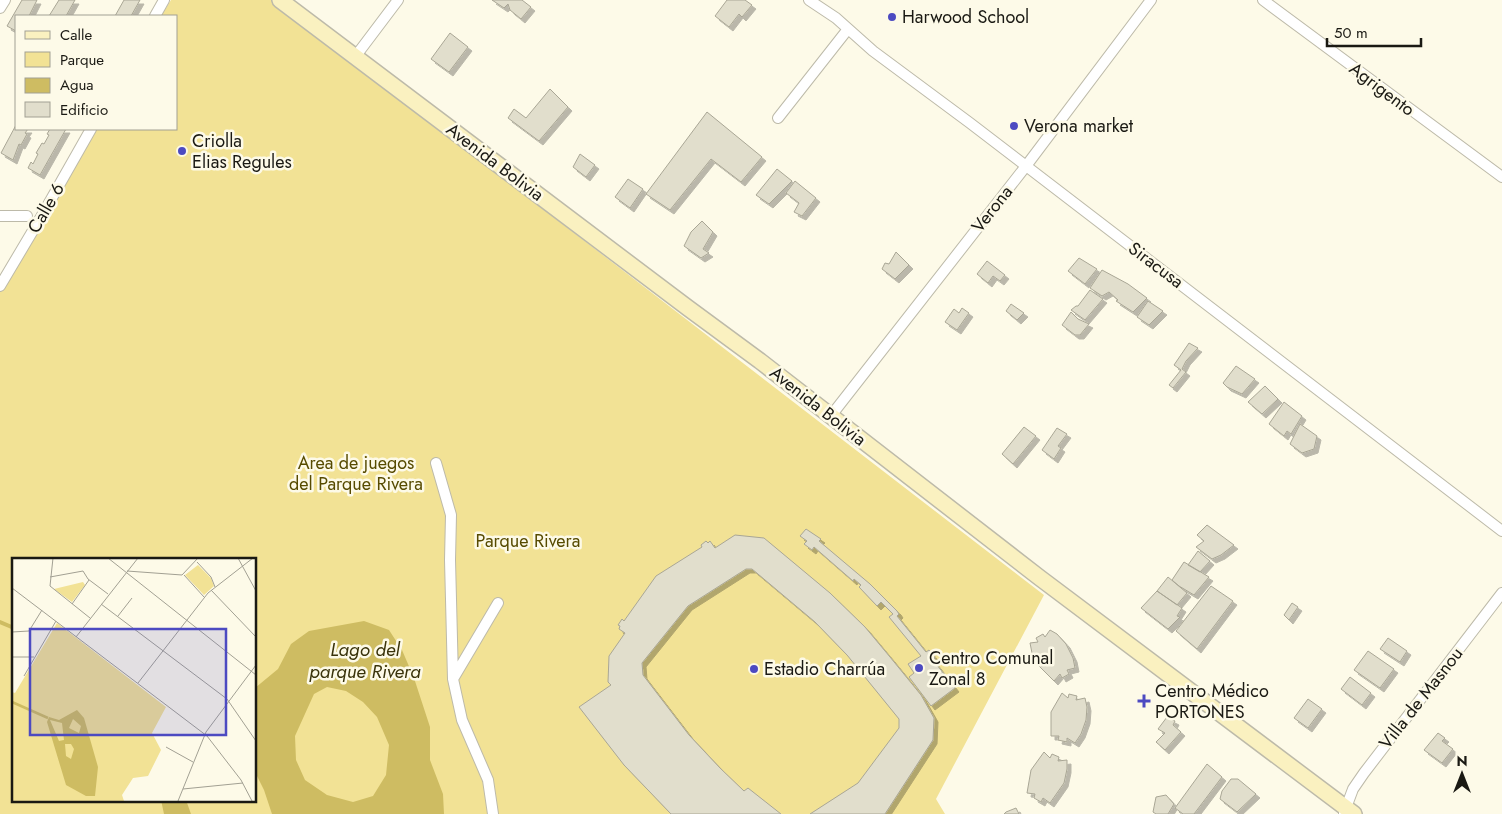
<svg xmlns="http://www.w3.org/2000/svg" width="1502" height="814" font-family="Jost,sans-serif">
<defs>
<filter id="shadow"><feDropShadow dx="4" dy="4" stdDeviation="0" flood-color="#0004"/></filter>
</defs>
<rect width="100%" height="100%" fill="#fdfae8"/>
<!-- green -->
<path fill="#f2e295" fill-rule="evenodd" d="M171,0H272L1044,595L936,799L945,814H0V291L94,129H176V16H161ZM14,559H255V800H14Z"/>
<!-- water -->
<path fill="#cebc62" fill-rule="evenodd" d="M364,621L389,630L402,650L414,678L430,727V760L443,794L444,814H272L264,790L255,772V688L278,669L291,644L309,631ZM327,687L346,691L363,702L377,717L389,745L386,775L373,796L353,802L327,795L305,780L296,760L295,736L314,694Z
M161,800H186L191,814H164Z"/>
<g fill="none" stroke-linecap="round" stroke-linejoin="round">
<!-- stream -->
<path stroke="#cebc62" stroke-width="4" d="M0,622L14,628"/>
</g>
<!-- building -->
<path fill="#e1decc" stroke="#a9a695" filter="url(#shadow)" d="M22,0H37L29,16H16V31L7,26Z
M59,0H75L66,16H49Z
M124,0H140L131,16H115Z
M492,0H522L531,7L521,19L510,10L508,4L504,8Z
M727,0H745L752,5L742,17L739,14L729,27L715,16Z
M450,33L468,47L449,72L431,59Z
M550,89L568,107L539,141L508,118L514,109L526,118Z
M707,112L762,157L741,182L711,159L670,210L646,194Z
M16,125V129H28L25,133L27,134L21,145L19,144L13,160L1,153Z
M50,129H66L40,175L28,168L31,162L33,164L38,154L36,153L42,143L44,144L49,135L47,134Z
M580,154L595,165L586,177L573,167Z
M777,169L792,181L769,204L756,195Z
M628,179L643,189L630,208L615,197Z
M795,181L816,198L802,216L794,212L799,203L786,193Z
M702,221L713,232L703,249L709,253L701,258L684,246L691,232Z
M896,252L909,265L895,279L882,269L885,263L889,264Z
M1079,258L1097,269L1085,284L1068,271Z
M987,261L1005,275L1000,281L993,276L988,283L977,274Z
M1102,270L1128,284L1147,298L1133,312L1116,301L1118,300L1109,292L1102,296L1090,288Z
M1090,290L1103,299L1085,320L1071,310L1076,306H1078Z
M1148,301L1163,311L1149,325L1137,317Z
M1011,304L1024,313L1017,320L1006,311Z
M962,308L969,313L957,330L945,322L954,309L959,313Z
M1071,312L1078,319L1089,324L1080,335H1075L1062,325Z
M1189,343L1198,348L1186,361L1182,369L1186,372L1173,388L1169,385L1181,370L1174,365Z
M1236,366L1255,379L1242,394L1227,387L1223,383Z
M1265,386L1278,399L1262,414L1248,402Z
M1284,402L1302,416L1291,434L1287,431L1284,436L1269,424Z
M1300,424L1317,436L1314,449L1302,453L1290,444Z
M1024,427L1036,436L1013,464L1002,454Z
M1057,428L1067,434L1058,446L1061,448L1054,459L1042,450Z
M1207,525L1234,545L1221,555L1212,559L1196,547L1204,541L1197,535Z
M806,529L821,539L819,541L870,584L897,611L899,614L897,616L926,652L929,650L935,658L933,660L955,688L931,706L909,677L914,673L908,664L921,656L889,617L893,614L881,602L877,606L859,587L861,585L854,579L853,581L814,547L812,550L804,544L807,541L800,536Z
M735,535L764,538L830,593L865,627L890,657L921,695L934,718L933,740L885,814H810L858,783L899,728V719L847,655L815,622L752,569H746L688,606L642,663L643,675L689,735L720,768L744,791L748,788L781,814H671L624,765L579,707L611,685L608,682L609,656L625,633L619,629L620,626L618,625L622,619L624,621L656,576L702,547L701,545L706,541L708,543L710,541L715,548Z
M1198,551L1210,561L1200,572L1188,565Z
M1184,562L1209,577L1194,595L1179,586L1172,580Z
M1168,577L1187,593L1177,605L1157,591Z
M1211,586L1233,601L1197,649L1176,631Z
M1157,591L1182,608L1177,616L1180,617L1168,629L1141,608Z
M1292,603L1298,607L1289,620L1284,615Z
M1050,630L1057,634L1066,644L1073,658L1075,668L1067,670L1069,674L1062,678L1060,674L1054,681L1037,664L1032,653L1030,643L1038,642L1036,638L1043,634L1045,637Z
M1388,638L1407,651L1400,662L1380,649Z
M1368,651L1394,669L1380,688L1354,670Z
M1350,677L1371,693L1362,705L1341,689Z
M1062,693L1068,698L1069,694L1077,696L1076,700L1085,698L1087,707L1086,720L1081,734L1075,743L1067,738V742L1058,740L1059,736H1051V712Z
M1308,699L1322,709L1308,728L1294,718Z
M1167,717L1175,721L1173,725L1181,732L1165,750L1156,742L1165,733L1158,729Z
M1438,733L1445,738L1442,741L1453,749L1442,763L1424,750Z
M1044,752L1050,758L1052,754L1059,757L1058,761L1067,760V769L1064,783L1050,803L1043,798L1041,802L1034,798L1035,794L1027,793L1031,770Z
M1207,764L1222,777L1194,814H1183L1175,808Z
M1231,779H1238L1256,794L1237,812L1220,799L1222,791Z
M1166,795L1174,804L1168,814H1156L1153,812L1156,797Z
M1016,808L1019,814H1004L1006,812Z"/>
<g fill="none" stroke-linecap="round" stroke-linejoin="round">
<!-- street casing -->
<g stroke="#bdbaa9" stroke-width="12">
<path id="street" d="M809,0L836,18L873,51L970,123L1502,531
M1263,0L1502,177
M0,8L5,0
M155,16L164,0
M355,57L398,0
M778,118L848,29
M0,216H27
M0,286L41,217L91,129
M830,417L1026,166L1151,0
M436,463L451,515L450,560L453,679L462,720L488,780L493,814
M453,679L498,603
M1344,813L1353,789L1364,773L1502,593"/>
</g>
<!-- secondary casing -->
<g stroke="#bdbaa9" stroke-width="18">
<path id="secondary" d="M280,0L688,308L760,361L1040,578L1354,814"/>
</g>
<!-- street -->
<use href="#street" stroke="#fff" stroke-width="10"/>
<!-- secondary -->
<use href="#secondary" stroke="#faf1c0" stroke-width="15"/>
</g>
<!-- markers -->
<g fill="#4c4ac1" stroke="#fdfae8" stroke-width="2">
<circle cx="892" cy="17" r="5"/>
<circle cx="1014" cy="126" r="5"/>
<circle cx="182" cy="151" r="5"/>
<circle cx="919" cy="668" r="5"/>
<circle cx="754" cy="669" r="5"/>
<path d="M1141.5 693.5h5v5h5v5h-5v5h-5v-5h-5v-5h5z"/>
</g>
<g text-anchor="middle" dominant-baseline="central" stroke-width="5" stroke-linejoin="round" paint-order="stroke">
<!-- poi labels -->
<g font-size="18" fill="#1a1913" stroke="#fdfae8" text-anchor="start">
<text x="902" y="17">Harwood School</text>
<text x="1024" y="126">Verona market</text>
<text x="192" y="141">Criolla<tspan x="192" dy="21">Elias Regules</tspan></text>
<text x="929" y="658">Centro Comunal<tspan x="929" dy="21">Zonal 8</tspan></text>
<text x="764" y="669">Estadio Charrúa</text>
<text x="1155" y="691">Centro Médico<tspan x="1155" dy="21">PORTONES</tspan></text>
</g>
<!-- street labels -->
<g font-size="18" fill="#1a1913" stroke="#fdfae8">
<text transform="translate(1382 89) rotate(37)">Agrigento</text>
<text transform="translate(495 162) rotate(37)">Avenida Bolivia</text>
<text transform="translate(46 208) rotate(-60)">Calle 6</text>
<text transform="translate(992 209) rotate(-52)">Verona</text>
<text transform="translate(1156 265) rotate(37)">Siracusa</text>
<text transform="translate(818 406) rotate(38)">Avenida Bolivia</text>
<text transform="translate(1421 698) rotate(-52)">Villa de Masnou</text>
</g>
<!-- park labels -->
<g font-size="18" fill="#574b00" stroke="#fdfae8">
<text x="356" y="463">Area de juegos<tspan x="356" dy="21">del Parque Rivera</tspan></text>
<text x="528" y="541">Parque Rivera</text>
</g>
<!-- water labels -->
<g font-size="19" font-style="italic" fill="#3a330b" stroke="#fdfae8">
<text x="365" y="649">Lago del<tspan x="365" dy="22">parque Rivera</tspan></text>
</g>
</g>
<!-- overview -->
<g transform="translate(12 558)">
<rect width="244" height="244" fill="#fdfae8"/>
<path d="M186,7L199,20L202,28L192,37L173,17ZM71,24L73,27L60,44L42,31ZM45,65L154,149L140,175L149,192L136,218L121,220L110,237L112,243H0V134L3,135Z" fill="#f2e295"/>
<path d="M65,152L72,160L86,209L83,238H74L54,227L35,164L37,159L47,162ZM61,161L69,168L67,175L57,170ZM38,162L50,165L52,182L47,183ZM53,186H59L62,191L59,201L54,198Z" fill="#cebc62" fill-rule="evenodd"/>
<path fill="none" stroke="#cebc62" stroke-width="2.5" d="M0,144L36,160"/>
<path fill="none" stroke="#a2a093" stroke-width="1" d="M41,0L38,28L78,60M96,0L244,117M226,0L244,33M185,4L199,19L203,29M115,13L170,17L186,0M172,17L192,39M38,19L71,13L76,21L96,36M0,30L195,178L229,222L240,243M199,32L244,79M60,46L77,22M89,46L215,141L244,183M106,58L120,40M0,74L17,73L30,52M64,79L126,0M0,99H22M12,118L44,63M126,125L196,35L241,0M154,189L181,204M171,231L231,225M166,243L194,174L244,107"/>
<path fill="#4c4ac1" fill-opacity="0.15" stroke="#4c4ac1" stroke-width="2.5" d="M18,71H214V177H18Z"/>
<rect width="244" height="244" fill="none" stroke="#1a1913" stroke-width="2.5"/>
</g>
<!-- legend -->
<rect x="15" y="15" width="162" height="115" fill="#fdfae8" stroke="#a2a093"/>
<rect x="25" y="31" width="25" height="8" fill="#faf1c0" stroke="#a2a093"/>
<text x="60" y="40" font-size="15" fill="#1a1913">Calle</text>
<rect x="25" y="52" width="25" height="15" fill="#f2e295" stroke="#a2a093"/>
<text x="60" y="65" font-size="15" fill="#1a1913">Parque</text>
<rect x="25" y="78" width="25" height="15" fill="#cebc62" stroke="#a2a093"/>
<text x="60" y="90" font-size="15" fill="#1a1913">Agua</text>
<rect x="25" y="102" width="25" height="15" fill="#e1decc" stroke="#a2a093"/>
<text x="60" y="115" font-size="15" fill="#1a1913">Edificio</text>
<!-- north arrow -->
<g transform="translate(1462 774)" stroke="#fdfae8" stroke-width="4" paint-order="stroke">
<path d="M0-4L9 19L0 12L-9 19Z" fill="#1a1913"/>
<text y="-8" font-size="14" font-weight="bold" text-anchor="middle" fill="#1a1913">N</text>
</g>
<!-- scale -->
<path d="M1327 38v8h94v-8" fill="none" stroke="#1a1913" stroke-width="2.5"/>
<text x="1334" y="38" font-size="15" fill="#1a1913" stroke="#fdfae8" stroke-width="4" paint-order="stroke">50 m</text>
</svg>
